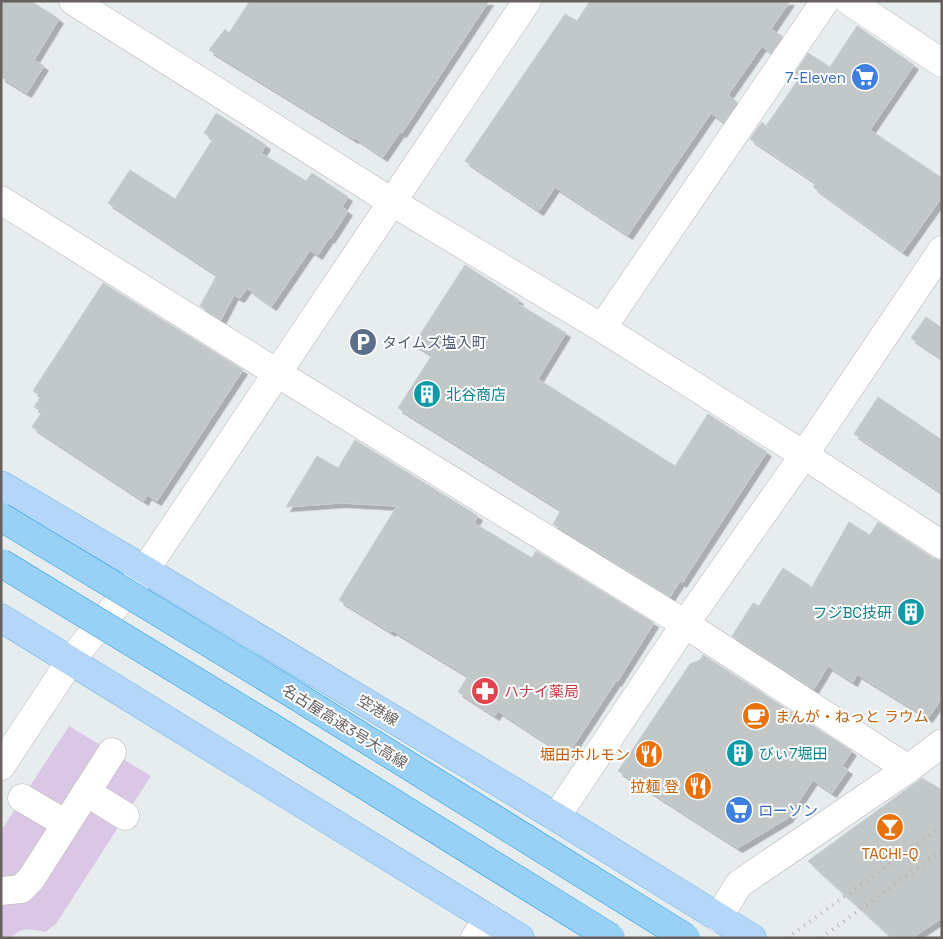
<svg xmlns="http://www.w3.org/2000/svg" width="943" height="939" font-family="'Space Grotesk','Noto Sans JP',sans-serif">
<defs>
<filter id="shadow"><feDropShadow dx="4.5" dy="4.5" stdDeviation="0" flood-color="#0004"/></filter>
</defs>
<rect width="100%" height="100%" fill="#e7ecef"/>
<!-- green -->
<path fill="#dac6e5" d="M69,726L151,776L56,924L45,932C37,930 27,928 20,931C10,936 14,938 1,938V831Z"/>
<!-- building -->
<path fill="#c2c7c8" stroke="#c6cfd4" filter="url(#shadow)" d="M1,1H31L59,19L34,60L44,66L27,93L1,77Z
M250,1H489L402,133L400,132L383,157L355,138L354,139L209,50L225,29L229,33Z
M590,1H790L771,29L782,36L771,53L762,46L728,95L737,102L724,122L711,113L628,235L555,187L539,211L465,161L565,14L577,21Z
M857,26L914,65L870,130L942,178V197L903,252L813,187L816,183L750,139L762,122L766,126L800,77L795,73L808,53L830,67Z
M216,113L266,145L261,153L306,181L312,173L348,197L342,207L348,211L330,239L329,238L318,255L310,250L272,306L247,288L240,298L234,295L221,320L200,306L217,275L108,203L130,170L175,199L213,139L204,133Z
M465,265L519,300L517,303L566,333L538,379L675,466L708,414L767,452L682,583L680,581L670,597L553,524L561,510L398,408L432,355L414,344Z
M103,283L243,370L157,501L147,495L144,501L32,427L42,412L34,407L41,396L33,391Z
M926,317L942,328V359L911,338Z
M878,397L942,440V493L854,434Z
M355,440L478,516L474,523L532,558L536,551L654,623L617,682L616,681L567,756L498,711L495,716L458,692L468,676L392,630L391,632L339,600L397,506L341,503L286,507L317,456L338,468Z
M849,522L870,535L878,522L933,558L942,561V698L928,718L857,674L853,682L828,666L814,689L732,636L753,603L759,606L783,568L812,587Z
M703,655L852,751L842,766L848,770L832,793L813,780L788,818L738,848L618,771L690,664L700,660Z
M922,778L942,790V918L912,938H892L808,861Z"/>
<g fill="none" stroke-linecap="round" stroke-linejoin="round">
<!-- minor casing -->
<g stroke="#b8b4b2" stroke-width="29">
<path id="minor" d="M73,1L392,202L602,328L804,455L942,545
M849,1L942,63
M1,200L277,373L685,624L908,769
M602,328L825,1
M1,766L71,660L145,570L527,1
M86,792L125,816
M22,798L66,824
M556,817L685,624L804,455L942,250
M1,891L21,889L31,879L112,752
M718,918L739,884L908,769L942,743
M475,938L488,918"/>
</g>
<!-- major casing -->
<g stroke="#69b7e7" stroke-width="29">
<path id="major" d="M1,485L145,570L556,817L752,938
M1,618L520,938"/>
</g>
<!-- minor -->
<use href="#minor" stroke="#fff" stroke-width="28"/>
<!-- major -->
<use href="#major" stroke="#b3d6f9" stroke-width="28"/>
<!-- rail -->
<path stroke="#b4b3b3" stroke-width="4" stroke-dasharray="1 6" stroke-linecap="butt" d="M787,938L942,826
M821,938L942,850"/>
<!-- highway-bridge casing -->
<g stroke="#129ce5" stroke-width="29" stroke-linecap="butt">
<path id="highway-bridge" d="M1,517L290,692L686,938
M1,563L271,727L611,938"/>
</g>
<!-- highway-bridge -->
<use href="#highway-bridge" stroke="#99d0f5" stroke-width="28"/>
</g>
<!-- icons -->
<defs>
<g id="supermarket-disc" transform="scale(1.4375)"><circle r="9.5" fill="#3f7fe0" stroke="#fff"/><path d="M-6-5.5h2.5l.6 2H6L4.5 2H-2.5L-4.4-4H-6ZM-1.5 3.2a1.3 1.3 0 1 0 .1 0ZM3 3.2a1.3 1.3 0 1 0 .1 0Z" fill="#fff"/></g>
<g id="parking-disc" transform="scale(1.4375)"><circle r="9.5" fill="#5c6f8a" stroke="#fff"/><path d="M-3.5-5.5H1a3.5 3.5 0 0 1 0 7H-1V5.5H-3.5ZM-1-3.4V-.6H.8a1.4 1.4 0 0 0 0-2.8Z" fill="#fff"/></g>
<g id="building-disc" transform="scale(1.4375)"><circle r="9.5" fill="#0f9aa8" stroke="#fff"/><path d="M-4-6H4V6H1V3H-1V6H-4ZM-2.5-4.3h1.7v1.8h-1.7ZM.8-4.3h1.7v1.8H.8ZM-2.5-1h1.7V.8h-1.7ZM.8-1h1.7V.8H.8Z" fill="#fff"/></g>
<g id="pharmacy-disc" transform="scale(1.4375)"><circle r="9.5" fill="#e0444e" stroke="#fff"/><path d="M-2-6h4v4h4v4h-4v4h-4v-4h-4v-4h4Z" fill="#fff"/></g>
<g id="cafe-disc" transform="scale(1.4375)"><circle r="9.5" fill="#e8710a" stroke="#fff"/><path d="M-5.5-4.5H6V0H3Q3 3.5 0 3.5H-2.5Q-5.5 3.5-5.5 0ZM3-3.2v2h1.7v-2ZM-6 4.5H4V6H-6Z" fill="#fff"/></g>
<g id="restaurant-disc" transform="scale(1.4375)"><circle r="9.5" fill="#e8710a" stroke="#fff"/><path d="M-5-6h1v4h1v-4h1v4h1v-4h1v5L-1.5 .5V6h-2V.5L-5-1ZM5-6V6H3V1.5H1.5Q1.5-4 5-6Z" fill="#fff"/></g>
<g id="bar-disc" transform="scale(1.4375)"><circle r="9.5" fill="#e8710a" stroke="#fff"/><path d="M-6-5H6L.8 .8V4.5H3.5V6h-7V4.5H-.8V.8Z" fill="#fff"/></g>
</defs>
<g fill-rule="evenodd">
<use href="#supermarket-disc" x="865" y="77"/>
<use href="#parking-disc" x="363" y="342"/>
<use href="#building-disc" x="427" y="394"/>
<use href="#building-disc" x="911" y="612"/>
<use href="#pharmacy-disc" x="485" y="691"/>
<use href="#cafe-disc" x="756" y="716"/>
<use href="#building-disc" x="740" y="753"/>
<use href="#restaurant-disc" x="649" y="754"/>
<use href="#restaurant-disc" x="698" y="786"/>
<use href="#supermarket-disc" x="739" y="810"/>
<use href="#bar-disc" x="890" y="827"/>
</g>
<g text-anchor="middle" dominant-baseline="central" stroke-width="4" stroke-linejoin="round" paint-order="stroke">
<!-- shop labels -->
<g font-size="15" fill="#366cbe" stroke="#fff" text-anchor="end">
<text x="846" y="77">7-Eleven</text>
<text x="758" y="810" text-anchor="start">ローソン</text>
</g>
<!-- service labels -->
<g font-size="15" fill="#4e5e75" stroke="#fff" text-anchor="start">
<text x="382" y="342">タイムズ塩入町</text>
</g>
<!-- culture labels -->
<g font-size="15" fill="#0d838f" stroke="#fff" text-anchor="start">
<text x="446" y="394">北谷商店</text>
<text x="892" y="612" text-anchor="end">フジBC技研</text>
<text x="759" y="753">びぃ7堀田</text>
</g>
<!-- health labels -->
<g font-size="15" fill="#be3a42" stroke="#fff" text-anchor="start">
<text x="504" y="691">ハナイ薬局</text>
</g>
<!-- street labels -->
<g font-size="15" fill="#66605f" stroke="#fff">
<text transform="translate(378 710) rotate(31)">空港線</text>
<text transform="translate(345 726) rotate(32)">名古屋高速3号大高線</text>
</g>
<!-- food labels -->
<g font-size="15" fill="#c56008" stroke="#fff" text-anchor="end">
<text x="775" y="716" text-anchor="start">まんが・ねっと ラウム</text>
<text x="630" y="754">堀田ホルモン</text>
<text x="679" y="786">拉麺 登</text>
<text x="890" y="853" text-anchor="middle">TACHI-Q</text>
</g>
</g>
<!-- border -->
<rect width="943" height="939" fill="none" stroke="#66605f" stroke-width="5"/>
</svg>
